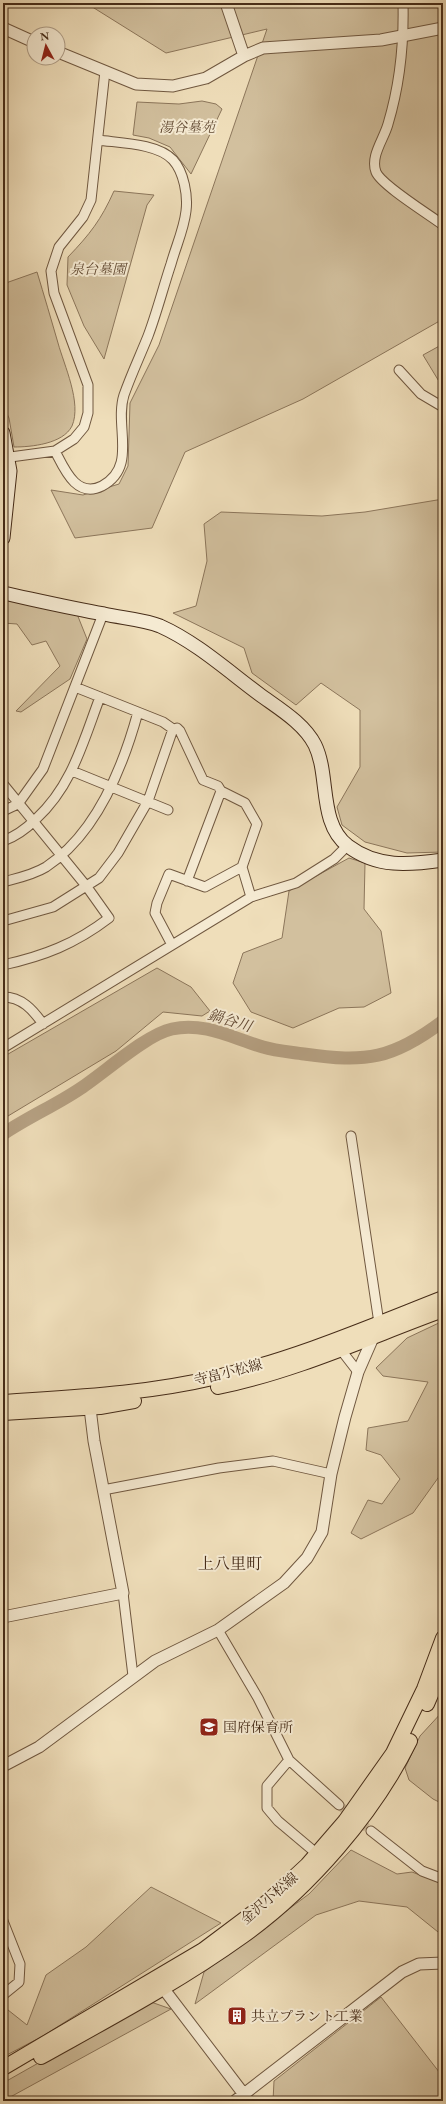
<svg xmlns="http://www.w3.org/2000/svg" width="446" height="2104" font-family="'EB Garamond','Noto Serif JP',serif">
<rect width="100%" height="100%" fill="#efdeba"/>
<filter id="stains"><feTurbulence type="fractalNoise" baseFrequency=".005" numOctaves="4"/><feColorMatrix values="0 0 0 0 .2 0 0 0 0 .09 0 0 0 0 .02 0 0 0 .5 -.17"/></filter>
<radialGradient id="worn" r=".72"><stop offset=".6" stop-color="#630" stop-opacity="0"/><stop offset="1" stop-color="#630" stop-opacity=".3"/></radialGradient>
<!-- green -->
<path fill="#d2c09e" stroke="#8c765b" d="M86,3H443V319L303,399L185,452L152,528L75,538L51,490L83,495L119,484L128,466L130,403L159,345L267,29L166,53Z
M202,101L216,104L222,109L191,174L170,147L149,138L133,135L137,102L179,104Z
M114,191L154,195L147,205L104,359L84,326L67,285L68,257C90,234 101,220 114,191Z
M37,272C44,295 51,319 58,343C64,365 82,403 72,426C63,444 31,447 14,447L9,418L3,406V284Z
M443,344V388L423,355Z
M443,499V852L407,853L365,842L342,825L337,807L360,767V710L321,683L296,705L252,673L244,648L173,613L196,606L207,561L204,524L221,512L322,516L365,512Z
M3,600H8L77,614L87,639L70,679L21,712L16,711L60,666L46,641L32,645L17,624L3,623Z
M349,858L365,863L364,909L381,931L391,993L364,1007L339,1008L293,1028L251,1012L233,983L243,953L282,938L289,891Z
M157,968L191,987L210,1011L202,1016L163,1012L116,1051L3,1119V1057Z
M443,1321V1471L413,1513L361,1539L351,1533L368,1500L382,1504L400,1479L381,1455L366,1450L368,1428L408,1421L428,1382L383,1376L376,1368L407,1338Z
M443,1711V1804L433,1799L409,1780L405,1768L420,1736Z
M351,1850L397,1874L412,1872L443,1884V1936L407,1907L359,1901L316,1915L195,2004L204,1972L309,1894Z
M151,1887L221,1923L43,2036L3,2057V2006L27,2025L46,1975L86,1947Z
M381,1997L443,2077V2101H273L274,2081Z
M148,2001L171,2009L3,2101V2083Z"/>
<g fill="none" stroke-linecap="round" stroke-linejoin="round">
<!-- river -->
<path stroke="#b6a183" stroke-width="13" d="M3,1134C28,1117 56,1105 81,1088C104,1073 147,1034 172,1029C205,1022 232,1038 263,1047C276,1051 291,1052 304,1054C366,1063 393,1059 443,1021"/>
<!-- minor-tunnel -->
<path stroke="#cdba9a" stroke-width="9" stroke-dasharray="9 4.5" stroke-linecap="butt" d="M339,1805L371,1831"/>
<!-- minor casing -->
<g stroke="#705840" stroke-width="11">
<path id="minor" d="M403,3C404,44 400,84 388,124C384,139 370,156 376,172C381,185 430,215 443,225
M399,370L421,394L443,407
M55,451C64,468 76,499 102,486C138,467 114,426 124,395C131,375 140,356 148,336C157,312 163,288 171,264C176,246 184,229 186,211C188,196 184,172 173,160C158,143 118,143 98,140
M3,458L55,451L74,439L84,427L88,413V385L54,293L51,271L59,247L83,217L91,200L105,71
M72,771L168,810
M3,784L87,887L109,918C75,944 44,956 3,965
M3,811L18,804L43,769L103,614
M3,841C17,836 26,829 36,819C72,786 83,742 100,697
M242,867L251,897
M187,881L221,791
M3,882C18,878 33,875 46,867C96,834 123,767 138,712
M3,921L53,907L99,878L118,853L148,801L173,729L163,722L75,687
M172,945L155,913L157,903L169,874L205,887L242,867L257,824L245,803L221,791L218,786L203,780L180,731L177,728L173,729
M3,997C22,997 33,1010 43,1024
M3,1048L251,897L296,883L334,859L347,846
M351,1136L379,1323
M341,1350L358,1372
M103,1490L219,1468L273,1461L331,1474
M123,1593L133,1676
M218,1630L258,1698L289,1760L339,1805
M289,1760L267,1786V1808L278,1821L316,1853
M371,1831L422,1871L443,1879
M3,1921L20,1964L19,1982L3,1995"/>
</g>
<!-- tertiary casing -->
<g stroke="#705840" stroke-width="13">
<path id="tertiary" d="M226,3L244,56
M3,28L34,42
M58,52L136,84L173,86L206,78L244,56L263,48L381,40L443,28
M3,1617L123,1593L94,1441L89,1400
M3,1766L39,1747L155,1661L218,1630L284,1583L307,1558L322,1532L331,1474L345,1417L358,1372L375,1333
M163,1988L249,2101
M235,2101L402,1972L419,1964L443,1963"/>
</g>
<!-- secondary casing -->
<g stroke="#462c18" stroke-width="15">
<path id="secondary" d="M3,433L10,471L3,538
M3,593C36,600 70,608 104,614C121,618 143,619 160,626C196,642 228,671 259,694C278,708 304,723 315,745C330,776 318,823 348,846C377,868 409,865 443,860"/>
</g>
<!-- primary casing -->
<g stroke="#462c18" stroke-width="16">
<path id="primary" d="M218,1387C296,1371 369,1337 443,1310
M3,1402C75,1397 146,1394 217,1377C295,1359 369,1327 443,1298
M3,1413L100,1407L134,1401
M427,1704L443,1667
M41,2057C109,2019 179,1982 243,1936C309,1889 374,1814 410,1741
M3,2068L203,1950L267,1902L307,1865L345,1821L393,1753L424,1689L443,1638"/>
</g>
<!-- minor -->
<use href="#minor" stroke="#f5ead2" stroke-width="9"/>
<!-- tertiary -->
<use href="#tertiary" stroke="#f5ead2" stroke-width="11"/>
<!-- secondary -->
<use href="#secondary" stroke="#f5ead2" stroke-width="13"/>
<!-- primary -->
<use href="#primary" stroke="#efdeba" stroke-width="14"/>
</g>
<!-- icons -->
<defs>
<g id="school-square" transform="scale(1)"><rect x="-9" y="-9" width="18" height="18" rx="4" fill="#8f2418" stroke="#f5ead2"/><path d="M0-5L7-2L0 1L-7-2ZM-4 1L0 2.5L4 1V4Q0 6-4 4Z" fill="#fff"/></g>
<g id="building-square" transform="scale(1)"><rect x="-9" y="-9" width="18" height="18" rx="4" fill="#8f2418" stroke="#f5ead2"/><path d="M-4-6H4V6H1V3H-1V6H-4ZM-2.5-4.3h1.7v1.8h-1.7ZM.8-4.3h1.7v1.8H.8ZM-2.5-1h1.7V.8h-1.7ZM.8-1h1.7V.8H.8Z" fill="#fff"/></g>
</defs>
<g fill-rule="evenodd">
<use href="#school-square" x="209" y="1727"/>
<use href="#building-square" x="237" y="2016"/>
</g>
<g text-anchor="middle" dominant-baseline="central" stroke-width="4" stroke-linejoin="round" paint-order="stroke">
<!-- park labels -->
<g font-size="14" font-style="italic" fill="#624a33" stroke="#f5ead2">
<text x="187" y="127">湯谷墓苑</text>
<text x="98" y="269">泉台墓園</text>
</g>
<!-- street labels -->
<g font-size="14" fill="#462c18" stroke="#f5ead2">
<text transform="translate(228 1372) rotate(-14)">寺畠小松線</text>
<text transform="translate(269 1898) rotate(-41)">金沢小松線</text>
</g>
<!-- poi labels -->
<g font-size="14" fill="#462c18" stroke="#f5ead2" text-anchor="start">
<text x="223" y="1727">国府保育所</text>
<text x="251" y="2016">共立プラント工業</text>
</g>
<!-- water labels -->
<g font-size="15" font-style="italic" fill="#624933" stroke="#f5ead2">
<text transform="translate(230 1020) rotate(17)">鍋谷川</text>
</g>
<!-- quarter labels -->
<g font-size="16" fill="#462c18" stroke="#f5ead2">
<text x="230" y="1563">上八里町</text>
</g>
</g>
<!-- margin -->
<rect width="446" height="2104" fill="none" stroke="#efdeba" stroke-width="16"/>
<rect x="4" y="4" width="438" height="2096" fill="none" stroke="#462c18" stroke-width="2"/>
<rect x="8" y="8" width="430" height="2088" fill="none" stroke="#462c18"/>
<!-- north arrow -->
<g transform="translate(46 46) rotate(353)"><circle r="19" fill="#f5ead2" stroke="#af9e88"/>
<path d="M0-3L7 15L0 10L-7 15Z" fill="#8f2418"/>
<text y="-6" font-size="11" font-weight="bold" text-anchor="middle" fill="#462c18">N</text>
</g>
<rect width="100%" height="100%" filter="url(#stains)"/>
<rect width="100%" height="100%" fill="url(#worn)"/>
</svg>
